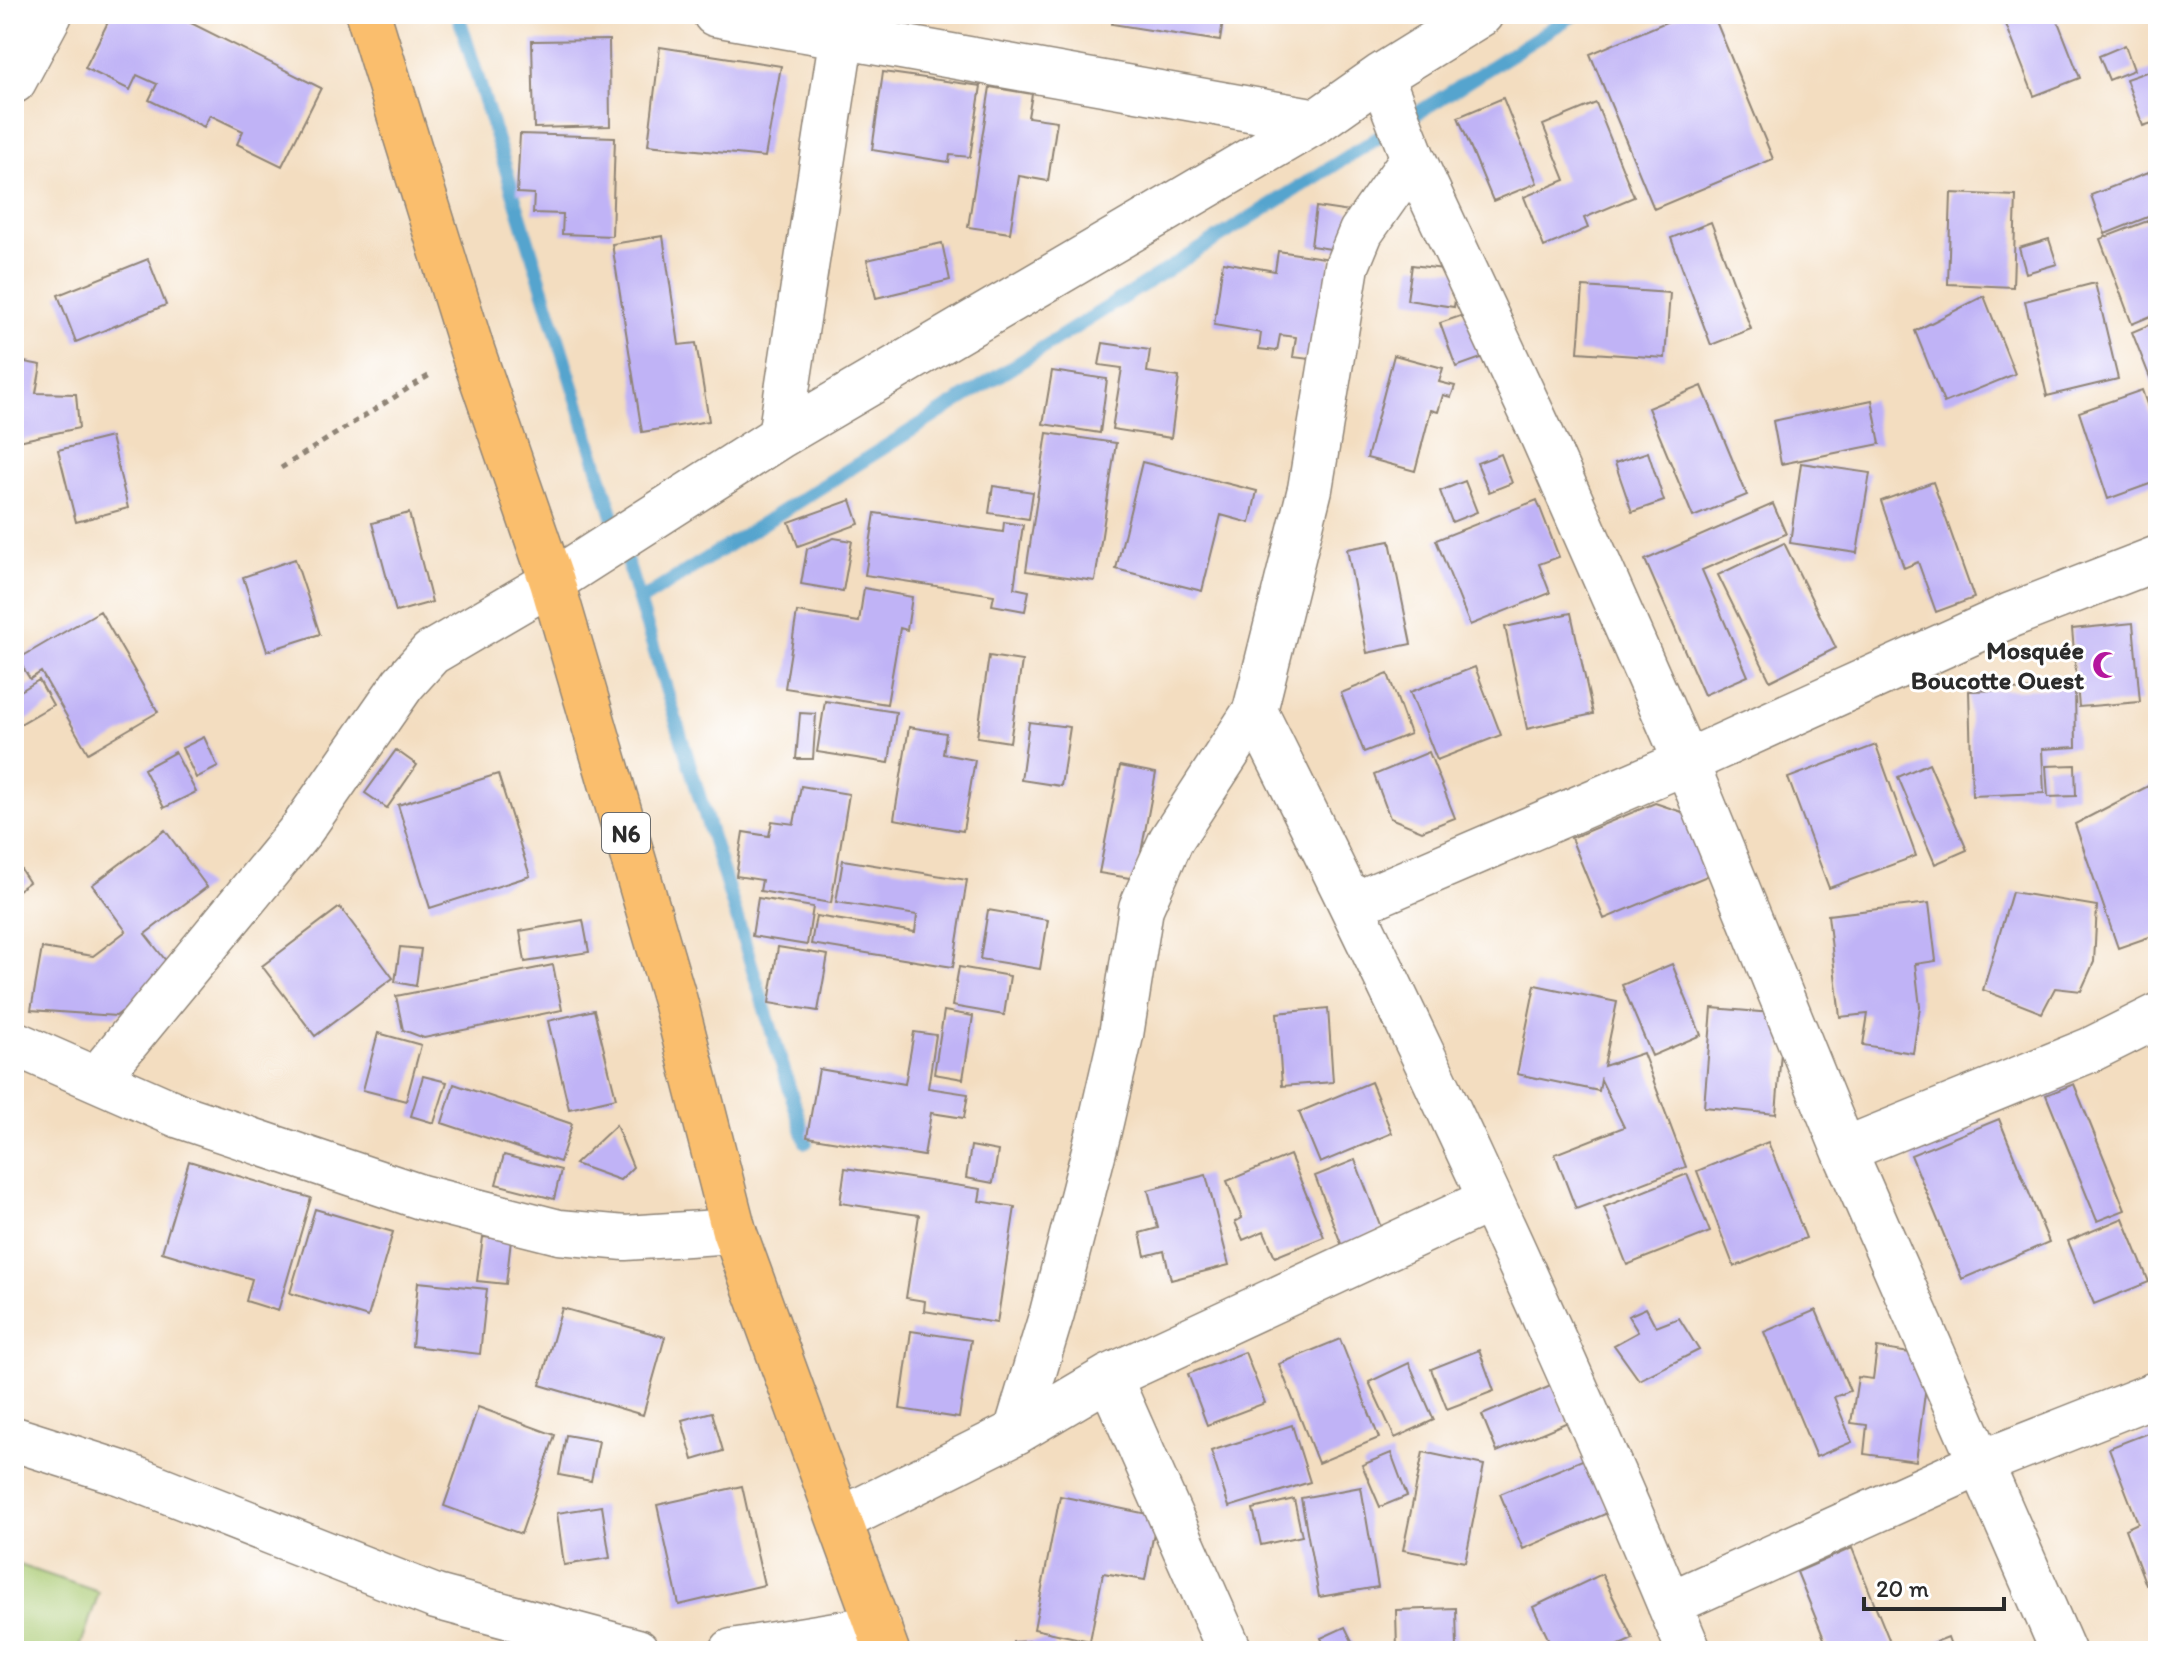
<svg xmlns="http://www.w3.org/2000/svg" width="2172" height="1665" font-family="Itim,sans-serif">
<rect width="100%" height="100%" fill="#fff"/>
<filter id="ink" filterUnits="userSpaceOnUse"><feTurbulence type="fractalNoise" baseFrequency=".0125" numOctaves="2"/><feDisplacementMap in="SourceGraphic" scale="16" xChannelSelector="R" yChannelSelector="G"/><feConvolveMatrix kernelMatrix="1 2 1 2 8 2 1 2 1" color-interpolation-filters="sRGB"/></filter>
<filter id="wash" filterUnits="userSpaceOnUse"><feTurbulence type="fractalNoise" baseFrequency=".006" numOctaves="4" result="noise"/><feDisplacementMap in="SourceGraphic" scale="32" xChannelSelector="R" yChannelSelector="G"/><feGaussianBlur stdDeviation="1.8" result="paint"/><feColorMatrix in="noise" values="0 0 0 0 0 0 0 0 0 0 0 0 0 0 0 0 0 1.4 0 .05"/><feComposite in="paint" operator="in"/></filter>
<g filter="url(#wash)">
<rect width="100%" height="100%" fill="#f3ddc0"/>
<!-- green -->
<path fill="#abcb74" stroke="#6b7b50" stroke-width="2" d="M14,1563L99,1592L79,1651H14Z"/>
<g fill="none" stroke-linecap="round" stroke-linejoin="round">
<!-- stream -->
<path stroke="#54a4ce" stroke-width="14" d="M458,14L806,1142
M641,600L1575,14"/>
</g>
<g id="blocks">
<!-- building -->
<path fill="#c0b3f6" d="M112,14H173L321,88L282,166L237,144L243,131L210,115L204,127L149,100L157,84L137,75L130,90L85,68Z
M1114,14H1224L1220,41L1112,24Z
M1685,14H1713L1773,159L1654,209L1590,54Z
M2002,14H2055L2080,78L2034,96Z
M609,40L610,126L534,128L532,41Z
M2125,45L2134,70L2109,80L2099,56Z
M660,47L781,66L765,157L648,145Z
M2158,68V121L2143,126L2126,79Z
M883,72L981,86L970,157L950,155L949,162L872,150Z
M990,87L1032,94L1028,117L1057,121L1048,181L1019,176L1010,233L968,227Z
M1503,98L1537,183L1493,201L1458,117Z
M1596,103L1634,197L1584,218L1588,228L1544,247L1524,197L1565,180L1543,125Z
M520,134L615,137L612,236L562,234L563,214L533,213L534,194L517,193Z
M2158,169V213L2105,234L2091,195Z
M1951,193L2016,196L2013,287L1948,284Z
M1316,207L1350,212L1344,251L1311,246Z
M2158,217V313L2132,324L2100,239Z
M1711,222L1751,329L1711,345L1671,238Z
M663,236L679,345L696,343L709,421L642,432L612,244Z
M2049,239L2057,264L2026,273L2019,248Z
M942,243L950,280L876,298L867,260Z
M1278,251L1331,259L1317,360L1293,357L1296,337L1280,335L1277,351L1259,349L1261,333L1214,325L1223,262L1275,271Z
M148,259L166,305L76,342L58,295Z
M1412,265L1459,271L1454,307L1407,300Z
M2095,283L2118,379L2047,396L2025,301Z
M1583,287L1670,293L1665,358L1578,352Z
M1984,296L2015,374L1944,403L1915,331Z
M1472,312L1487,356L1456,367L1440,323Z
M2158,321V398L2132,332Z
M1103,343L1150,350L1147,372L1179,377L1171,438L1112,429L1122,368L1099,365Z
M1394,355L1443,368L1439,382L1455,386L1451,397L1443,395L1438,412L1431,410L1415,471L1367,458Z
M14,360L41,365L36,393L76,394L79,428L14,442Z
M1052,371L1107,379L1100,433L1043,424Z
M1702,386L1747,495L1693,517L1648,408Z
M2142,390L2158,436V481L2108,499L2079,412Z
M1872,400L1880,444L1781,464L1773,421Z
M1047,433L1116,443L1095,581L1026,571Z
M111,437L128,508L76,522L58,450Z
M1648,452L1664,501L1632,512L1615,463Z
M1501,454L1512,483L1489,492L1477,463Z
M1142,462L1257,491L1250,523L1221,515L1202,591L1116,569Z
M1801,463L1870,473L1857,553L1790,543Z
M1465,481L1477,512L1452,522L1440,491Z
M1933,482L1974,598L1936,612L1918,562L1904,568L1881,501Z
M993,486L1033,492L1029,519L989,513Z
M851,500L859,524L798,546L789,522Z
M1537,500L1559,557L1539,564L1550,593L1470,625L1436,540Z
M1773,504L1786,534L1702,570L1748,676L1704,695L1645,560Z
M409,513L432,602L396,612L372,523Z
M875,513L1003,532L1004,522L1023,525L1014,588L1029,591L1025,611L992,605L994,595L865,575Z
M834,538L852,541L843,591L801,584L807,549Z
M1390,541L1411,644L1367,653L1347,549Z
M1784,543L1836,648L1770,681L1718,575Z
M295,559L320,634L267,651L243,577Z
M864,588L912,597L907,630L900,628L887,704L785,688L797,612L859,622Z
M100,611L158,712L88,753L41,672L30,679L18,659Z
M1571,613L1593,714L1527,729L1505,627Z
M2133,623L2140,702L2079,707L2072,629Z
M989,656L1022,661L1010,742L977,737Z
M1475,667L1501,735L1437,760L1410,692Z
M1388,674L1410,734L1364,752L1341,693Z
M39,680L53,705L20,724L14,713V695Z
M2075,688L2076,747L2042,749L2044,793L1972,796L1969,691Z
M825,701L896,712L889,763L817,752Z
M800,713L816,714L813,759H796Z
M1029,722L1070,727L1061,786L1021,780Z
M909,727L946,733L943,754L975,760L963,831L894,819Z
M204,737L218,767L196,778L182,748Z
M1876,745L1916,856L1829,888L1788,778Z
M396,750L417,765L387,808L365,793Z
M175,752L196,792L164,808L144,769Z
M1429,752L1455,818L1422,831L1390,818L1374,775Z
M1929,763L1967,850L1935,864L1898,777Z
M2075,765L2076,796L2048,797L2046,766Z
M1120,766L1156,773L1136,879L1099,873Z
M498,774L530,876L430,908L398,805Z
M2156,782L2158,934L2118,948L2075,824Z
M801,786L849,794L831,903L760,891L762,880L736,876L743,832L769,836L772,821L794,824Z
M1655,803L1688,814L1712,874L1604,919L1571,838Z
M165,830L207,887L145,934L174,971L116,1016L31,1010L42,948L93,956L126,931L92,885Z
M14,859L29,882L14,893Z
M843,860L967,880L953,967L811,944L816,916L915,932L917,915L836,902Z
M2012,892L2097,906L2094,962L2081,991L2055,988L2042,1013L1983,990Z
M758,898L813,907L807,945L752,936Z
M1929,903L1936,961L1915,964L1920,1007L1913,1053L1863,1045L1868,1014L1840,1017L1828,915Z
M340,907L393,978L315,1036L262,966Z
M988,910L1048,920L1040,969L980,959Z
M583,920L589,952L525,962L520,931Z
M400,947L421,949L416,986L395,982Z
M778,947L828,955L818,1011L769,1003Z
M1672,964L1701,1035L1652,1056L1622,985Z
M553,965L562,1010L424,1038L403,1030L396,996Z
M959,967L1010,976L1004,1015L952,1006Z
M1535,985L1617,1002L1604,1066L1643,1053L1686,1167L1576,1209L1555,1154L1624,1127L1601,1080L1599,1091L1517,1074Z
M1328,1008L1333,1082L1282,1086L1277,1013Z
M1712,1008L1784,1014L1776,1114L1704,1107Z
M594,1010L616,1098L569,1109L548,1021Z
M944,1011L973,1016L963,1079L934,1074Z
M914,1032L936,1035L928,1088L968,1094L964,1118L931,1113L924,1156L807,1137L819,1069L905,1084Z
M378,1033L421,1045L406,1101L363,1090Z
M423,1076L447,1082L434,1123L411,1116Z
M1371,1082L1392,1133L1320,1163L1299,1112Z
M454,1084L572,1124L560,1162L442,1123Z
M2074,1084L2125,1210L2097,1221L2046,1095Z
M1999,1119L2049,1242L1962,1279L1911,1155Z
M616,1125L633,1167L620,1180L575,1164Z
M1768,1142L1806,1238L1734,1267L1697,1171Z
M971,1146L998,1151L993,1183L966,1178Z
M504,1155L561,1170L554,1199L496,1184Z
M1290,1155L1324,1237L1275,1257L1264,1231L1243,1240L1235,1222L1242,1218L1227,1181Z
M1355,1160L1382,1230L1342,1246L1315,1176Z
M189,1161L311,1198L278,1311L246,1301L252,1279L162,1252Z
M845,1168L981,1189L979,1201L1015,1207L997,1323L924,1311L925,1301L906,1298L919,1215L840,1203Z
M1687,1174L1710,1232L1627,1265L1604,1207Z
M1206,1175L1229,1265L1171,1280L1164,1251L1145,1256L1140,1233L1158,1228L1148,1190Z
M315,1209L393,1232L368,1317L290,1293Z
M2123,1218L2149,1282L2094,1304L2068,1241Z
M483,1237L511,1240L506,1284L477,1281Z
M418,1282L487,1289L480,1354L412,1346Z
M562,1308L665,1337L643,1415L540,1385Z
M1646,1308L1656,1327L1679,1318L1699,1350L1639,1380L1614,1345L1638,1332L1628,1316Z
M1816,1310L1850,1391L1834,1397L1852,1442L1816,1457L1764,1332Z
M911,1331L971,1340L959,1418L900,1409Z
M1340,1339L1379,1438L1318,1463L1279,1364Z
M1877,1348L1930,1356L1916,1461L1864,1454L1867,1425L1851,1423L1858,1377L1873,1379Z
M1479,1350L1494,1391L1447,1409L1431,1369Z
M1245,1352L1265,1403L1207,1425L1188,1374Z
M1409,1363L1434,1420L1395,1438L1369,1382Z
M1553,1385L1568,1422L1497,1452L1482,1415Z
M478,1407L555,1435L521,1534L444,1506Z
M712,1412L723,1451L693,1460L682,1420Z
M1292,1425L1310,1482L1229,1507L1211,1451Z
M2158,1429V1581L2146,1585L2125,1529L2138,1523L2109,1448Z
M566,1435L599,1441L591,1481L559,1475Z
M1423,1452L1484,1465L1465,1562L1403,1550Z
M1391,1453L1407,1496L1380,1507L1362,1465Z
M1587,1458L1610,1512L1523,1549L1500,1494Z
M742,1486L764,1585L679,1605L657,1505Z
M1361,1487L1378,1587L1319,1597L1301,1498Z
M1060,1496L1157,1516L1145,1580L1103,1573L1090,1641L1034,1629Z
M1294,1499L1302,1536L1261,1545L1253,1509Z
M602,1506L610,1558L564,1565L557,1513Z
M1852,1548L1892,1647L1882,1651H1829L1797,1572Z
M1602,1574L1633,1639L1606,1651H1554L1533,1607Z
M1456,1608L1457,1651H1397L1396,1610Z
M1345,1627L1355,1647L1346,1651H1327L1321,1638Z
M1948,1637L1953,1651H1912Z
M1055,1640V1651H1013V1642Z"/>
</g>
</g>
<g filter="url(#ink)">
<use href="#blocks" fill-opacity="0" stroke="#8f8476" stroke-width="2"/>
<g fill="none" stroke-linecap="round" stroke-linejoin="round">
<!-- minor casing -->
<g stroke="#8f8476" stroke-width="47">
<path id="minor" d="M715,14L1317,121
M1381,76L1413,158L1541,433L1686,762L1844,1150L2063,1651
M14,81L50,14
M780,436L845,14
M1255,711C1410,1019 1556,1333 1689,1651
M1353,905L1686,762L2011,615L2158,558
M14,1043L180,1116L421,1197L559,1232L625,1238L734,1231
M98,1077L302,829L403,684L431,653L552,582L780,436L1317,121L1381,76L1481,14
M1844,1150L2090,1050L2158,1016
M1109,1377L1230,1651
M1016,1432L1052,1313L1098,1135L1121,1035L1141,908L1171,840L1255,711L1310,489L1347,266L1361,232L1413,158
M14,1439L121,1473L436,1597L637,1651
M840,1520L1016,1432L1109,1377L1490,1200
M1669,1604L1983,1462L2158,1393
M732,1651L879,1627"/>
</g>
<!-- major casing -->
<g stroke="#8f8476" stroke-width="47">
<path id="major" d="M368,14L472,350L552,582L675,1001L734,1231L887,1651"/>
</g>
<!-- path -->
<path stroke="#8f8476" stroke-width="5" stroke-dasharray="6 6" stroke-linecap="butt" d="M281,468L433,373"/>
<!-- minor -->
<use href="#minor" stroke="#fff" stroke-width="44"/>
<!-- major -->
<use href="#major" stroke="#fabe6d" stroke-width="44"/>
</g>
</g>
<!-- icons -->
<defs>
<g id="mosque-bare" transform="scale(2.16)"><path d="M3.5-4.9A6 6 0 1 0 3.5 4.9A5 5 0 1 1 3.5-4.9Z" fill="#b5179e" stroke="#fff" stroke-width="2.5" paint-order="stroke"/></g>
</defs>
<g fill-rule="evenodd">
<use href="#mosque-bare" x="2106" y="665"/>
</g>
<g text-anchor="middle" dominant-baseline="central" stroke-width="6" stroke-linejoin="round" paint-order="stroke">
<!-- shield labels -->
<rect fill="#fff" stroke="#6b6b6b" stroke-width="2" x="602" y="813" width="48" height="40" rx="6"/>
<g font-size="24" font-weight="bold" fill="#2b2b2b">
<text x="626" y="833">N6</text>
</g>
<!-- poi labels -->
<g font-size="26" font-weight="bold" fill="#2b2b2b" stroke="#fff" text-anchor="end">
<text x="2084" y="650">Mosquée<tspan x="2084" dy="30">Boucotte Ouest</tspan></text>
</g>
</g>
<!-- margin -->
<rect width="2172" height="1665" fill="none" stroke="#fff" stroke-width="48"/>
<!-- scale -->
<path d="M1864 1597v12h140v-12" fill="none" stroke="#2b2b2b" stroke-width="4"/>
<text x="1876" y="1597" font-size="24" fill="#2b2b2b" stroke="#ffffff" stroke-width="6" paint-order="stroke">20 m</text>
</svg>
